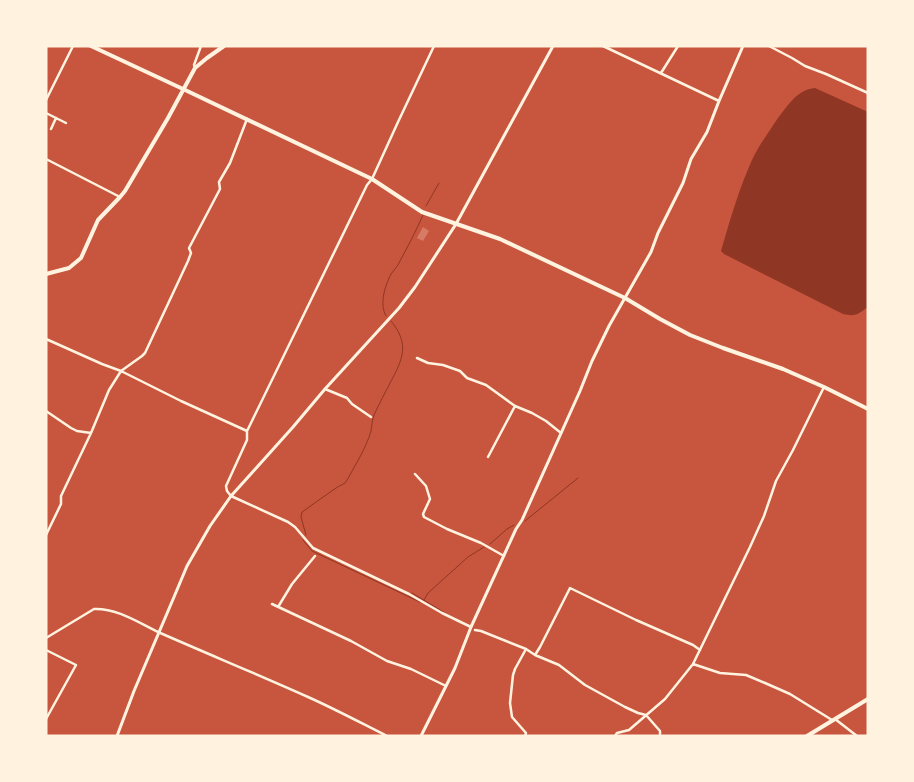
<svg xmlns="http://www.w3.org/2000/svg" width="914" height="782" font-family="'Fira Sans Condensed',sans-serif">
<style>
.water{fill:#8f3625}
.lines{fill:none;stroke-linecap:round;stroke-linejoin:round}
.stream{stroke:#8f3625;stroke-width:1}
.building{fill:#d67c66}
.minor{stroke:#fff3e0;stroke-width:2.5}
.tertiary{stroke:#fff3e0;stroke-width:2.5}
.secondary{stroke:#fff3e0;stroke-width:3}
.primary{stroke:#fff3e0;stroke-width:4}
</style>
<rect width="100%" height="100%" fill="#c8553d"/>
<path class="water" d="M815 88 868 112V307C858 314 856 317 843 314L724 254 721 251C730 220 739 189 752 160 759 145 769 132 778 118 789 104 797 90 815 88Z"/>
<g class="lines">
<path class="stream" d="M426 206 439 183
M386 316C379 304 385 286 391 274 394 270 398 266 400 261 408 246 416 231 423 215
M525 521 578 478
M306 535 301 517 302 512 336 488 345 483 347 480C356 464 366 448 371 431 372 425 372 420 374 415 379 404 385 393 390 383 403 359 410 344 391 321
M303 540 312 551 420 602
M490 544 507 529 514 525
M412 593 445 613
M424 600 428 593 468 557 484 547"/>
</g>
<path class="building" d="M423 227 429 231 423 241 417 238Z"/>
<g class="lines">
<path class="minor" d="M434 46 398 122 372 179 367 185 249 427 247 431V440L226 486 227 491 231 496 288 522 295 527 313 548 409 594 442 613 471 627
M603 46 719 101
M769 46 792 58 805 66 826 74 868 93
M195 68 194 65 201 46
M661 73 678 46
M46 113 66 123
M51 129 56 118
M46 159 120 197
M46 339 102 364 121 371 181 401 247 431
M417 358 428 363 443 365 460 371 467 378 486 385 515 406 532 413 546 421 561 433
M325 389 347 398 352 404 371 417
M46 411 71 428 77 431 91 433
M488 457 515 406
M415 474 426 486 430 499 423 514 424 517 447 529 481 543 504 556
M46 535 61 504V496L91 433 109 390 121 371 142 356 145 353 188 261 191 253 189 248 220 189 219 182 230 163 247 119
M272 604 351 641 387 661 411 669 446 686
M278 607 292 584 315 556
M475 630 481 631 526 649 535 655 559 665 585 685 625 707 638 713 646 715 660 731V736
M46 638 94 609C117 608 139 623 158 632 208 654 259 675 308 697 335 709 361 723 387 736
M46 650 76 665 46 719
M535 655 540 647 570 588 636 620 693 645 700 650
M693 664 720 673 746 675 765 683 790 694 832 720
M835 719 857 736
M525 736 526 733 512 717 510 703 513 675 515 669 526 649
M615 736 617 733 629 730 665 699 693 664 750 547 764 516 776 481 793 450 824 387"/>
<path class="tertiary" d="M46 100 73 46"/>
<path class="secondary" d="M117 736 134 691 174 597 187 566 210 526 231 496 293 427 325 389 399 308 415 287 456 224 553 46
M421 736 455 668 471 627 516 529 522 520 580 391 592 361 609 326 651 252 658 233 683 183 691 159 707 132 719 101 743 46"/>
<path class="primary" d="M91 46 183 89 372 179 422 212 500 239 625 298 660 319 690 335 723 348 783 369 824 387 868 409
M46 274 69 268 81 258 98 220 120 197 125 191 168 118 195 68 207 58 224 46
M807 736 868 699"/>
</g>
<rect width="914" height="782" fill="none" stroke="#fff3e0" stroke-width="95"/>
</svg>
